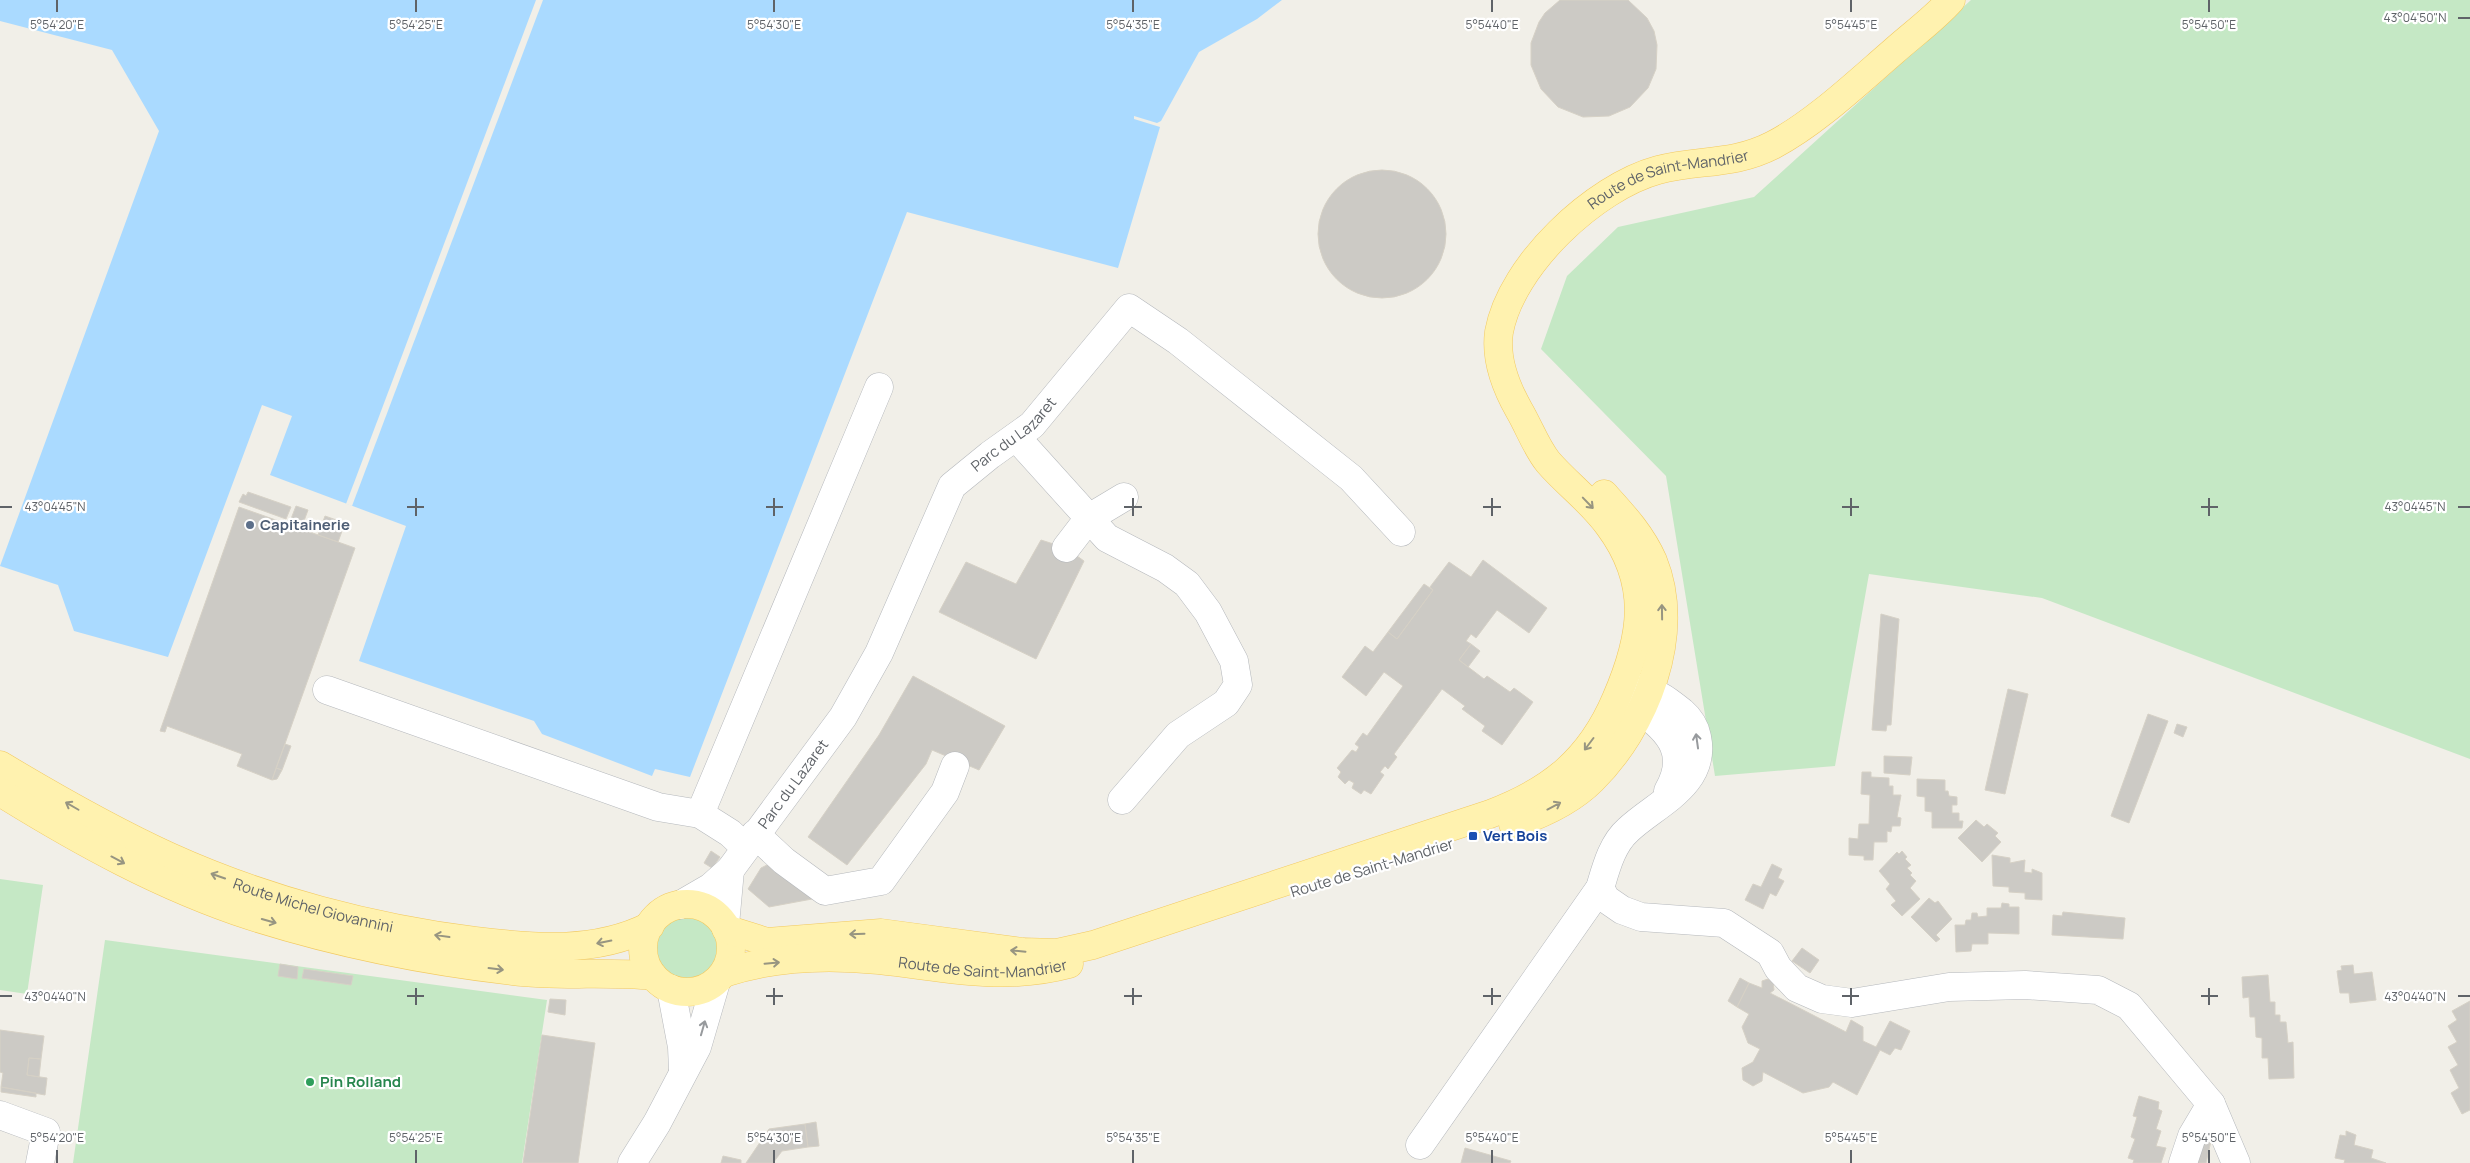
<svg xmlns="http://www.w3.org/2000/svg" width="2470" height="1163" font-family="Manrope,sans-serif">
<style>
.green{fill:#c5e8c5}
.water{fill:#aadaff}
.pier{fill:#f1efe8}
.building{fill:#cccac5;stroke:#d6d1c6}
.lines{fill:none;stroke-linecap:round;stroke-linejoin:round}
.minor-casing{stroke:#b5b8bc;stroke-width:29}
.major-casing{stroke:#f2c960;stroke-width:29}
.minor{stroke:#fff;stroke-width:28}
.major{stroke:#fff2af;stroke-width:28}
.oneway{stroke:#979581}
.oneway2{stroke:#979a9d}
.ticks{fill:none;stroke:#5f6368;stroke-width:2}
.service-dot{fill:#5c6f8a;stroke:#fff;stroke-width:2}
.transit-dot{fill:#1a4fb4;stroke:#fff;stroke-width:2}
.leisure-dot{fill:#2e9e5b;stroke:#fff;stroke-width:2}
.labels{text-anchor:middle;stroke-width:4.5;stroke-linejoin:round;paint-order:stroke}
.street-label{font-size:15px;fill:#5f6368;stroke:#fff}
.service-label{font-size:15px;font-weight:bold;fill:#4e5e75;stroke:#fff;text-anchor:start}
.transit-label{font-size:15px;font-weight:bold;fill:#164399;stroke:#fff;text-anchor:start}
.leisure-label{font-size:15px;font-weight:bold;fill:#27864d;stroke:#fff;text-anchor:start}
.ticks-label{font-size:12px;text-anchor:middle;fill:#5f6368;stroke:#fff;stroke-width:4.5;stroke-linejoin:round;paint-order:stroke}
</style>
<rect width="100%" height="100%" fill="#f1efe8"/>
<path class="green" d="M1971 0H2470V759L2042 598 1869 574 1835 766 1715 776 1666 476 1541 349 1567 276 1618 227 1754 197Z
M0 879 43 885 27 994 0 990Z
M693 905 716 915 730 936 732 949 729 961 706 988 682 992 646 963C643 944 648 916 669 909 677 907 685 906 693 905Z
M105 940 547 1000 522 1163H73Z"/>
<path class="water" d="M0 0H1282L1257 19 1199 52 1161 121 1157 123 1134 116V119L1160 127 1118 268 907 212 690 777 655 769 652 776 542 734 534 721 359 661 406 526 270 475 292 416 262 405 168 657 74 631 58 585 0 566 159 131 112 50 0 21Z"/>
<path class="pier" d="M536 0H543L352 506 346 504Z"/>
<path class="building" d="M1560 0H1628L1647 18 1654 31 1657 45 1656 69 1648 88 1630 107 1609 116 1583 117 1558 107 1541 89 1531 65V43L1539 22 1545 13Z
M1318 234a64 64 0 1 1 128 0a64 64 0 1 1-128 0Z
M248 492 291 507 286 519 239 502 243 494 246 496Z
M296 506 308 510 301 529 289 524Z
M239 507 355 548 272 780 237 766 242 754 167 726 165 732 160 731Z
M325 516 345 523 338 542 318 535Z
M1041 540 1066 548 1084 561 1036 659 939 612 966 562 1016 584Z
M1483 560 1547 608 1529 633 1497 610 1476 638 1471 634 1466 641 1471 644 1459 660 1484 679 1487 676 1510 692 1514 688 1533 702 1502 745 1482 731 1485 726 1462 709 1465 706 1442 689 1394 754 1397 757 1388 769 1385 766 1380 772 1384 775 1371 794 1364 790 1361 794 1352 788 1354 783 1349 780 1345 784 1338 777 1341 772 1337 768 1352 750 1356 752 1359 747 1355 744 1363 733 1367 736 1403 686 1384 672 1366 696 1342 677 1365 646 1373 652 1388 632 1397 639 1433 590 1430 587 1449 562 1471 577Z
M1424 584 1433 590 1397 639 1388 632Z
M1881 614 1899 619 1891 725H1887L1886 731 1872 730Z
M1471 644 1480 651 1468 667 1459 660Z
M913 676 1005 726 979 770 932 750 926 764 847 865 808 837 879 735Z
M2008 689 2028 694 2005 794 1985 790Z
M2148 714 2168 721 2129 823 2111 816Z
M2177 724 2187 727 2183 737 2174 733Z
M285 744 291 746 282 770 276 768Z
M1884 756 1912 757 1910 775 1884 773Z
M276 768 282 770 277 779 272 780Z
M1862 772H1871V777L1889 778V786H1893V795H1901L1897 817 1901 818 1900 826H1892L1891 832 1887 831V842H1874L1873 860H1864V856L1849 855V838L1858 839 1859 824H1869L1870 795 1861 794Z
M1917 779 1945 780V791H1948L1949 796 1957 797V805H1952V813H1959V821H1963L1962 828H1932V812L1925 811V797L1917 796Z
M1976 820 1984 827 1987 824 1998 833 1995 836 2001 842 1982 862 1958 838Z
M711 851 720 857 712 868 704 863Z
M1902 851 1907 857 1905 859 1911 865 1907 868 1912 873 1910 875 1916 881 1910 888 1920 899 1902 916 1891 905 1896 901 1886 889 1890 884 1879 871 1897 852 1899 854Z
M1992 855 2010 858V863L2025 860 2024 872 2032 873V869L2042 873V900L2025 899V893L2009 892V887L1993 886Z
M769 864 812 895V899L769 907 748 889 761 868Z
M1772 864 1782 869 1778 878 1784 881 1776 896 1770 893 1763 909 1745 900 1753 884 1761 887Z
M1929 898 1935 903 1938 901 1952 919 1936 935 1940 939 1936 942 1911 917Z
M2002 903 2009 904V907H2019V934L1988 933V944H1972L1971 951 1956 952 1955 925H1965L1966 920H1971L1972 913H1977L1978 917 1987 916V908H2001Z
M2063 912 2125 918 2123 939 2052 935 2053 915 2062 916Z
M1802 948 1819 960 1810 973 1792 961Z
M280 964 298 967 297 979 278 976Z
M2353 965 2354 974 2372 972 2376 1000 2350 1003 2349 993H2340L2337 971 2342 970 2341 966Z
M304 969 353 976 351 985 302 978Z
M2268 975 2270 1002H2275V1015H2280V1022H2286L2288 1043 2293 1042 2294 1078 2269 1079 2268 1058H2262V1038L2256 1037 2255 1017H2250L2249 997 2243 998 2242 977Z
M1740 978 1749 983 1737 1007 1728 1001Z
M1768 979 1773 982 1774 990 1770 993 1846 1032 1851 1020 1863 1027V1041L1876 1047 1890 1021 1910 1031 1901 1050 1895 1048 1890 1055 1880 1050 1857 1095 1833 1082 1829 1087 1803 1093 1763 1072 1762 1081 1753 1086 1743 1080 1742 1068 1753 1062 1760 1049 1748 1043 1742 1027 1749 1014 1737 1007 1749 983 1762 988V981Z
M550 999 566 1000 565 1015 548 1012Z
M2470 1001V1110L2462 1114 2451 1093 2459 1088 2450 1070 2458 1065 2448 1047 2457 1042 2448 1026 2457 1020 2452 1011Z
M0 1030 44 1036 41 1059 29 1058 27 1075 47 1078 45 1095 1 1087 3 1073 0 1072Z
M542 1035 595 1043 578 1163H523Z
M29 1058 41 1059 39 1077 27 1075Z
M1 1087 36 1093V1097L1 1092Z
M2139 1096 2159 1102 2158 1109 2162 1111 2156 1129 2161 1131 2156 1146 2166 1148 2161 1163H2133L2134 1160 2128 1158 2135 1139 2131 1137 2137 1117 2133 1116Z
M816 1122 819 1146 808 1147 805 1124Z
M805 1124 808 1147 782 1151 773 1163H746L769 1129Z
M2346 1131 2356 1135 2354 1145 2373 1150 2371 1158 2386 1163H2344L2345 1160 2335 1158 2340 1135 2346 1136Z
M2200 1139 2211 1141 2206 1163H2197Z
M1465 1148 1511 1161 1510 1163H1461Z
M723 1156 741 1160V1163H721Z"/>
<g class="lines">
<defs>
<g id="minor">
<path d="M1016 437 1107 538 1165 568 1187 584 1208 612 1234 661 1238 685 1226 703 1178 735 1122 800"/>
<path d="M1066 548 1089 518 1124 497"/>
<path d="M1635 687 1641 711C1671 732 1689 755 1668 791"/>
<path d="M327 690 658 807 700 814 730 833 745 847"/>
<path d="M700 814 879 387"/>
<path d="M755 834 784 861 825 891 881 881 945 792 955 766"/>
<path d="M1600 888 1606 899 1622 910 1641 917 1724 923 1770 953 1778 968 1797 988 1822 999 1852 1003 1949 987 2025 985 2098 990 2129 1006 2211 1104 2192 1136 2183 1163"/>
<path id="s1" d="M680 905 711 887 730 870 843 717 879 653 952 486 990 455 1032 425 1129 308 1178 341 1351 478 1401 532"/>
<path d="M725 925 730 870"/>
<path d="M671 989 682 1047 683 1070"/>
<path d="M2211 1104 2236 1163"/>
<path d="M0 1115 46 1132 40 1163"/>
<path d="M1420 1145 1600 888C1606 868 1612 844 1628 830 1655 804 1707 785 1697 737 1695 727 1689 718 1682 712 1666 699 1655 690 1634 690L1627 696"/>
<path d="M632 1163 657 1123 697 1047 716 982"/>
</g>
<g id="major">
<path id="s2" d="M0 765C55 798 111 830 170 857 265 900 372 928 475 941 534 948 595 954 650 926"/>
<path d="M0 792C79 841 162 887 251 916 336 943 425 961 513 971 560 977 607 971 653 976"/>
<path d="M1513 824C1540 815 1571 801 1592 780 1645 728 1683 634 1653 561 1641 534 1623 515 1604 494"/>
<circle cx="687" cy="948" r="44"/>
<path id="s3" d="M726 929 767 942 881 933 1023 952 1057 953 1093 945 1490 814C1551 791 1590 760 1616 699 1643 637 1652 584 1609 526 1592 502 1567 484 1548 462 1536 447 1529 427 1519 410 1506 387 1495 359 1499 332 1511 265 1595 187 1658 170 1699 159 1732 166 1773 145 1815 123 1858 82 1894 51 1913 34 1934 19 1951 0"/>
<path id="s4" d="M724 973C772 957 829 955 879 960 946 967 1001 982 1069 964"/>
</g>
</defs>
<use href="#minor" class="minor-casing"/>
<use href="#major" class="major-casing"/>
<use href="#minor" class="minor"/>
<use href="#major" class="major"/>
</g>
<defs><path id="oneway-shaft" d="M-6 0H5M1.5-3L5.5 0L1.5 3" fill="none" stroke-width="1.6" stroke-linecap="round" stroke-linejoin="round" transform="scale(1.25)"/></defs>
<g class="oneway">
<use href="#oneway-shaft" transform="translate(1588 503) rotate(46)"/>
<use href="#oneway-shaft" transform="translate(1662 612) rotate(-91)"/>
<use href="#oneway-shaft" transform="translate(1589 744) rotate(127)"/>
<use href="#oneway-shaft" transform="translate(72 806) rotate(-150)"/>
<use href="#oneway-shaft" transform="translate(1554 806) rotate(-28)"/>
<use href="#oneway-shaft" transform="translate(118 860) rotate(28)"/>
<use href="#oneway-shaft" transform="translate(218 876) rotate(-161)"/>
<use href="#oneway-shaft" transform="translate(269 921) rotate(16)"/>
<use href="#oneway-shaft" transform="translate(857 934) rotate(178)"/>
<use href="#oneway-shaft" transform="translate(442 936) rotate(-172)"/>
<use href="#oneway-shaft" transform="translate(604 942) rotate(169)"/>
<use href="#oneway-shaft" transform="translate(1018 951) rotate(-175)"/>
<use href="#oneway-shaft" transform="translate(772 963) rotate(-5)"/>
<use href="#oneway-shaft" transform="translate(496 969) rotate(7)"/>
</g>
<g class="oneway2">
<use href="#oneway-shaft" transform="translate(1697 741) rotate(-98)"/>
<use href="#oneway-shaft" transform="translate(703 1028) rotate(-74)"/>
</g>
<path class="ticks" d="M57 0V12M416 0V12M774 0V12M1133 0V12M1492 0V12M1851 0V12M2209 0V12M2458 18H2470M416 498V516M774 498V516M1133 498V516M1492 498V516M1851 498V516M2209 498V516M0 507H12M407 507H424M766 507H783M1124 507H1142M1483 507H1501M1842 507H1859M2201 507H2218M2458 507H2470M416 988V1005M774 988V1005M1133 988V1005M1492 988V1005M1851 988V1005M2209 988V1005M0 996H12M407 996H424M766 996H783M1124 996H1142M1483 996H1501M1842 996H1859M2201 996H2218M2458 996H2470M57 1150V1163M416 1150V1163M774 1150V1163M1133 1150V1163M1492 1150V1163M1851 1150V1163M2209 1150V1163"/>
<circle class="service-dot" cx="250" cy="525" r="5"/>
<rect class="transit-dot" x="1468" y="831" width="10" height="10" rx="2.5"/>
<circle class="leisure-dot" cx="310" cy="1082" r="5"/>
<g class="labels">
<g class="street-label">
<text dy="5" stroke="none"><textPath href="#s3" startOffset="1622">Route de Saint-Mandrier</textPath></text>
<text dy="5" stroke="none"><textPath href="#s1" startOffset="588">Parc du Lazaret</textPath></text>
<text dy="5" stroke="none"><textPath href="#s1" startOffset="168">Parc du Lazaret</textPath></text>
<text transform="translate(1372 868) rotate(-17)" y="5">Route de Saint-Mandrier</text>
<text dy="5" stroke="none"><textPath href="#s2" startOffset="345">Route Michel Giovannini</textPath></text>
<text dy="5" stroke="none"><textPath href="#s4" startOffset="261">Route de Saint-Mandrier</textPath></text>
</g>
<g class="service-label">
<text x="260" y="530">Capitainerie</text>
</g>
<g class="transit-label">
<text x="1483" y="841">Vert Bois</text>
</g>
<g class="leisure-label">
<text x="320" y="1087">Pin Rolland</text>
</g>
</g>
<g class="ticks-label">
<text x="2415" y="22">43°04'50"N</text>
<text x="57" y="29">5°54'20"E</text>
<text x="416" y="29">5°54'25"E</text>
<text x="774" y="29">5°54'30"E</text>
<text x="1133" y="29">5°54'35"E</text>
<text x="1492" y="29">5°54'40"E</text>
<text x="1851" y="29">5°54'45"E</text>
<text x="2209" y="29">5°54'50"E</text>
<text x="55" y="511">43°04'45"N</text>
<text x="2415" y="511">43°04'45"N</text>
<text x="55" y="1001">43°04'40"N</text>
<text x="2415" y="1001">43°04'40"N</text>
<text x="57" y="1142">5°54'20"E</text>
<text x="416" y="1142">5°54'25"E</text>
<text x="774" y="1142">5°54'30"E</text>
<text x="1133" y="1142">5°54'35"E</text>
<text x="1492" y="1142">5°54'40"E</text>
<text x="1851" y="1142">5°54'45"E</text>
<text x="2209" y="1142">5°54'50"E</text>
</g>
</svg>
